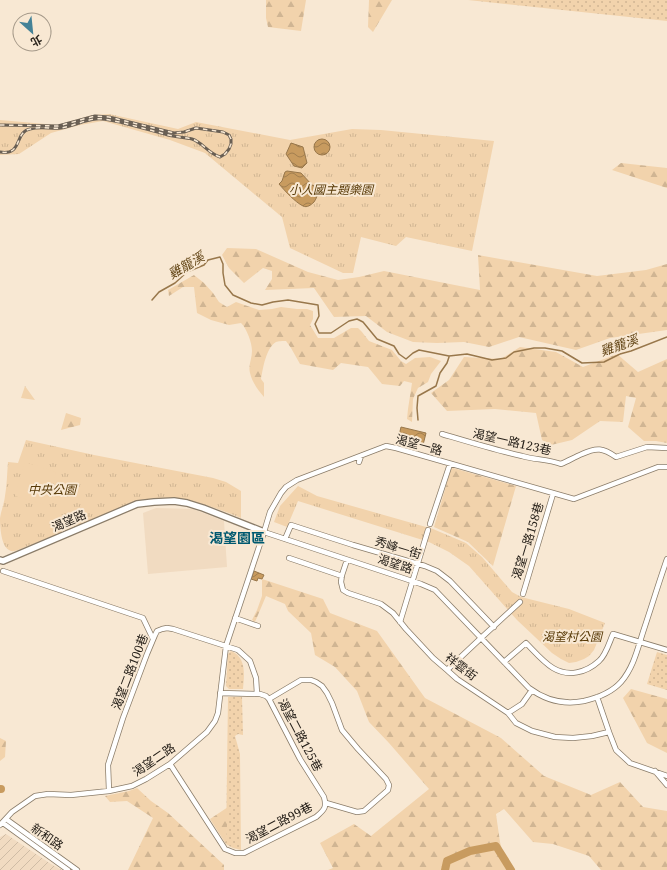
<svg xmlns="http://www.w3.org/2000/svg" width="667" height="870" font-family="'Noto Serif','Noto Sans TC',serif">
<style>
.built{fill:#f1dbc1}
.industrial{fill:url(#industrial-furrows)}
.grass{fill:url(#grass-dots)}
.forest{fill:url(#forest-firs)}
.park{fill:url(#park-tufts)}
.pitch{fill:#f2d3ac}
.water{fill:url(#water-waves);stroke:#98774b}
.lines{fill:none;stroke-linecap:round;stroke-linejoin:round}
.stream{stroke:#98774b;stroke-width:1.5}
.river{stroke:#c89b5f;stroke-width:8}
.minor-casing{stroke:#8a7c69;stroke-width:6}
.tertiary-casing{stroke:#8a7c69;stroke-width:8}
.minor{stroke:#fff;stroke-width:4.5}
.tertiary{stroke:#fff;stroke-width:5.5}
.rail-casing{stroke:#695f54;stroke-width:3}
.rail{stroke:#f8e8d3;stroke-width:1.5;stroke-dasharray:4.5;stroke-linecap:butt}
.labels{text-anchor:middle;stroke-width:4;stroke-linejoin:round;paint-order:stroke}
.park-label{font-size:12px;font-style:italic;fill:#573906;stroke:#f8e8d3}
.street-label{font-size:12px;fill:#28221b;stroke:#f8e8d3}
.water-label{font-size:13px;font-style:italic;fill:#604212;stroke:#f8e8d3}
.quarter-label{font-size:14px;font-weight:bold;fill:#005970;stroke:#f8e8d3}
</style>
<defs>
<pattern id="industrial-furrows" width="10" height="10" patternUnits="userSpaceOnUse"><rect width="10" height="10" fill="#f1dbc1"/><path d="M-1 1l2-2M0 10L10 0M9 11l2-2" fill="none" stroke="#cfbca5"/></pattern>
<pattern id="grass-dots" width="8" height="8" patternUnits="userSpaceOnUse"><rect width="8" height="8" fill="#f2d3ac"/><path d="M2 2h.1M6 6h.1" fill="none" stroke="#d0b593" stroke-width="1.8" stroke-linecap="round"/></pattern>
<pattern id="forest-firs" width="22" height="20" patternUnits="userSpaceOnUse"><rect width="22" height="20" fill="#f2d3ac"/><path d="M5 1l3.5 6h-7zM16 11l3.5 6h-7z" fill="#d0b593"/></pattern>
<pattern id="park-tufts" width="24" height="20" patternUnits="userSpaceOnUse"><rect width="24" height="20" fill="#f2d3ac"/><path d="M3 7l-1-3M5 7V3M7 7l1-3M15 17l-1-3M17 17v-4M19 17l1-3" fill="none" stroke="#d0b593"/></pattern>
<pattern id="water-waves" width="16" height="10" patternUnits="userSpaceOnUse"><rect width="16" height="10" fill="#c89b5f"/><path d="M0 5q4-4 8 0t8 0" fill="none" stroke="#a27e4e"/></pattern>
</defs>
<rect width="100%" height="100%" fill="#f8e8d3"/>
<path class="built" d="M156 508 193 509 224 521 227 567 148 574 143 513Z"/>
<path class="industrial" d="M6 834 51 864 62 870H0V837Z"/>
<path class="grass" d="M468 0H667V21Z
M231 651C247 657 244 676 243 689H229L226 686 228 654Z
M657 652 667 655V690L647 684Z
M228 697H242L243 735 238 734 235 736 240 754 241 850 233 848 226 844Z"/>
<path class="forest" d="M266 0H306L301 31 268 27 266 18Z
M369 0H392L373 32 368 27Z
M621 163 667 168V188L612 170Z
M227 248 256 249 308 272 338 280 359 277 384 271 480 290 478 255 597 276 646 270 667 264V330L610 338 576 350 519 337 489 347 464 342 437 343 413 342 387 332 366 316 334 317 314 288 265 290 272 279V271L263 268 244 283 229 268 222 255Z
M194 275 204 283 213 293 219 302 227 307 236 302 259 310 272 309 281 307 297 309H307L313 311V319L310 325 318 338H334L351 328H358L362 332 369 341 392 350 401 361 406 364 415 358 430 357 441 361 431 374 428 382 418 388 413 399 412 422 407 419 408 409 412 383 404 381 400 386 382 384 368 367 341 363 333 370 300 364 291 348 286 341C283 341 278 341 276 342 266 348 263 368 261 379L264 383V397C258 390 252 382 250 373 248 365 252 359 252 351 252 343 247 329 241 323L229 325 211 320 197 313 194 287H183L169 296 168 290Z
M520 347 556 352 583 367 617 354 638 372 667 359V443L656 441H644L628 427 636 398 626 396 623 422 600 421 572 440 551 445 542 440 536 413 495 409 447 411 431 393 449 380 464 357 501 359Z
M25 386 35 400 21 398Z
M66 413 81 418 80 425 61 430Z
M453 468 516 486 493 566 468 542 434 527 451 469Z
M262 579 323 599 330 613 377 631 425 698 501 738 544 776 591 795 620 782 643 807 667 811V870H601L589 856 553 844 533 842 504 809 496 814 500 842 507 870H328L333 868 320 843 354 824 371 836 429 789 389 743 369 722 357 691 335 667 315 655 311 633 288 611 285 604 266 596 255 622 252 620 257 610 262 596Z
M631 689 667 699V753L647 743 623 698Z
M0 738 6 741 5 757 0 761Z
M137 788 151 801 168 813 224 865V870H128L153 818 127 801 110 802 105 796 129 791Z
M228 807 226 844 210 819Z"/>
<path class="park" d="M109 114 178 129 196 122 290 140 352 129 381 130 494 141 472 251 406 237 396 246 361 237 353 273H343L290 248 282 217 205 153 170 140 103 121 80 125 51 133 19 154 0 155V120L57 125 92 115Z
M26 440 94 455 213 478 226 482 241 491V518C210 505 176 494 142 500L18 550C15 551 12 552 9 550 1 546 0 526 0 518 1 511 4 504 5 496 7 485 7 473 8 462L18 463Z
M298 486 317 496 433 529 466 543 482 557 512 592 521 597 569 609 605 623 594 650 589 656 584 659 576 662 569 663 561 659 552 653 517 620 469 566 449 552 429 542 298 501 287 527 274 522 280 506Z"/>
<path class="pitch" d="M25 462 56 472 46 505 15 496Z"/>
<path class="water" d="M314 147a8 8 0 1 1 16 0a8 8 0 1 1-16 0Z
M291 143 303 147 307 163 302 168 294 166 286 154Z
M287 171 301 173 312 185 317 187C318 193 318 196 314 202 311 205 307 208 303 206 295 202 285 191 279 184L282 181 285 172Z
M401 427 426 433 423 445 398 440Z
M254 571 264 575 262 579 258 578 257 581 251 579Z"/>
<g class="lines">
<path class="stream" d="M152 300 159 292 175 283 187 272 204 265 208 260 220 257 223 264V273L225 285 233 295 251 303 262 305 273 302 288 300 318 305 319 316 315 324 319 333H331L349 321 357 319 363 322 377 339 394 346 399 354 406 359 413 353 419 350 449 356 467 354 492 360 506 358 514 352 534 348H545L562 351 582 363 604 362 620 354 631 351 667 337
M418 420 417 408 418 396 436 386 440 373 447 363 449 357"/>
<path class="river" d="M0 789H1
M445 870 447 861 470 851 496 846 511 870"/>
<defs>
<path id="minor" d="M442 434C469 442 495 450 522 456 535 460 548 459 561 464 568 461 575 457 582 454 597 447 603 448 616 457L647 447 667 448
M359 462 361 456
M430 524 450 464
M264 532 421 584 435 590 529 688C545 700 564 705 584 701 597 698 612 692 621 682 634 667 638 647 644 629 652 605 659 582 667 559
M285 539 291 525 353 545 425 566 437 571 450 581 494 627
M289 558 342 576
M347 560 342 575 341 582 343 590 348 593 381 604 393 613 406 629 433 658 447 670 457 679 508 713 516 723 532 731 555 737 573 738 592 736 609 732
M3 571 143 618 153 639
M523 594 553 494
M235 618 258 626
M400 622 428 530
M481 638 520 602
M504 662 526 643C534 651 543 662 553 668 568 677 586 673 599 661 606 655 609 643 613 634L667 650
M447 670 481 638
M597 697 609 732 616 750 630 763 667 776
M269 699 301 680H311L316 682 322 686 327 693 332 703 342 730 358 749 386 779 389 785 388 790 364 811 357 812 326 803
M508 713 522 704 532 690
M170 764 225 849 235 853H244L316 817C324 810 327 808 324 797L300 759 269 699 266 696 260 694 220 693
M655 771 667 785
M109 791 108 765 123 718 147 654 155 635 157 631 162 629 167 628 173 629 238 650 250 661 256 678 257 694
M6 819 77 870
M3 823 68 870
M0 825 12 812 35 796 48 794 71 795 109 791 132 786 146 779 170 764 207 732 215 721 218 713 226 646 264 532 270 512 281 493 286 487 297 480 386 446 396 448 574 499 658 467H667"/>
<path id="tertiary" d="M0 560 3 561 137 504 154 502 174 501 187 503 203 508 264 532"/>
</defs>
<use href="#minor" class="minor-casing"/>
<use href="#tertiary" class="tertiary-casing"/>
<use href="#minor" class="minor"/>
<use href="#tertiary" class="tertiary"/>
<defs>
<path id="rail" d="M0 125 58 126 95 116 109 117 174 133 184 132 196 128 223 132 229 135 231 139V144L229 149 225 154 220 157C208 153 202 142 192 139 183 137 173 137 165 134 150 130 135 126 120 122 112 121 105 118 96 119 84 120 73 126 61 128 51 129 40 126 30 129 14 132 23 156 0 152"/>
</defs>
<use href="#rail" class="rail-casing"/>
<use href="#rail" class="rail"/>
</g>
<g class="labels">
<g class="park-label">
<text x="331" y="194">小人國主題樂園</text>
<text x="52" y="494">中央公園</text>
<text x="572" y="641">渴望村公園</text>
</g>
<g class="street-label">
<text transform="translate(512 442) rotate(13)" y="4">渴望一路123巷</text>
<text transform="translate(419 445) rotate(15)" y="4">渴望一路</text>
<text transform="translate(69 521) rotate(-23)" y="4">渴望路</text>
<text transform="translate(528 541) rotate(-73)" y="4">渴望一路158巷</text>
<text transform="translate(398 548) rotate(17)" y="4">秀峰一街</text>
<text transform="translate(395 564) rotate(18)" y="4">渴望路</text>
<text transform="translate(461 667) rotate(37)" y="4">祥雲街</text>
<text transform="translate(130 672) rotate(-69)" y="4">渴望二路100巷</text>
<text transform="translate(300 735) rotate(62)" y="4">渴望二路125巷</text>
<text transform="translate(154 760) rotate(-34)" y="4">渴望二路</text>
<text transform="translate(279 823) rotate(-28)" y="4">渴望二路99巷</text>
<text transform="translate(47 837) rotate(35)" y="4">新和路</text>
</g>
<g class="water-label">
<text transform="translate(186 265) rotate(-31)" y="5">雞籠溪</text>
<text transform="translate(619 345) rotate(-19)" y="5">雞籠溪</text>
</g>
<g class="quarter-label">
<text x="237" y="543">渴望園區</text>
</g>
</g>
<g transform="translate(32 32) rotate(153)"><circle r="19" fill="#f8e8d3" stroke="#a59989"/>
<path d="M0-3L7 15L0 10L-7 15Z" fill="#448297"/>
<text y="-6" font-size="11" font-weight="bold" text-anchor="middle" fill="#28221b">北</text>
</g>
</svg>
